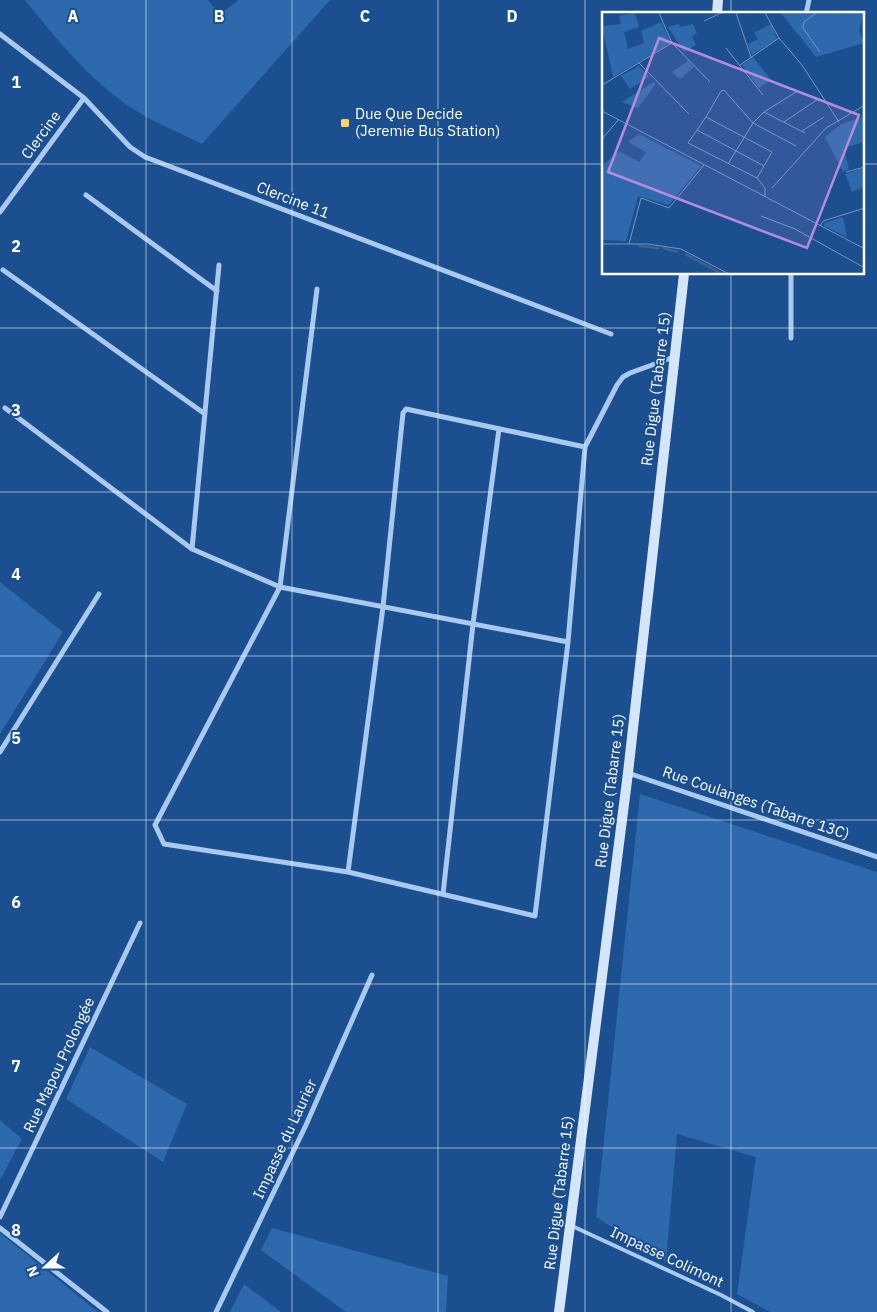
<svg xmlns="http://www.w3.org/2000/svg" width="877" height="1312" font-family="'IBM Plex Sans',sans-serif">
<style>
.green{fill:#2e69ad}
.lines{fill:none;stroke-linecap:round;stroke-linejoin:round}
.lane{stroke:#a9c9ee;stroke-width:4}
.street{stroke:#a9c9ee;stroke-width:5}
.secondary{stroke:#d6e6fa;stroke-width:10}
.grid{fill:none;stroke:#fff;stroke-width:1;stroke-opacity:0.55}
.poi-dot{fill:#ffd166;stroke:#1b4f8f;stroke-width:2}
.labels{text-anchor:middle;stroke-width:4;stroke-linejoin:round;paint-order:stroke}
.poi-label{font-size:15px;fill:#fff;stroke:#1b4f8f;text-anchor:start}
.street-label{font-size:15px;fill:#fff;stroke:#1b4f8f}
.inset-river{fill:none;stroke:#3c6290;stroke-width:2.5}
.inset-road{fill:none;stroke:#7695bc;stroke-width:1}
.view{fill:#b68bdc;fill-opacity:0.15;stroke:#b68bdc;stroke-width:2.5}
.inset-edge{fill:none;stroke:#fff;stroke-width:2.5}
.grid-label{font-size:16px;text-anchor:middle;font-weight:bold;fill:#fff;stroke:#1b4f8f;stroke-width:4;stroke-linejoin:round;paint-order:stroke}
</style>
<rect width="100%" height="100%" fill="#1b4f8f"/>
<path class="green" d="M25 0H208L220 14 239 0H330L202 144C179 132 150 121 130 107 88 78 56 39 25 0Z
M0 582 63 632 0 734Z
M640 794 877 872V1312H770L737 1294 756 1157 677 1134 666 1262 596 1217Z
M90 1047 187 1104 163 1162 66 1099Z
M0 1120 22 1139 0 1180Z
M272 1228 448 1276 446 1312H346L261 1250Z
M0 1233 98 1312H0Z
M244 1284 281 1312H230Z"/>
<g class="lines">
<path class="lane" d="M572 1226 721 1295 753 1312"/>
<path class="street" d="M806 14 809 0
M0 34 84 98 130 147 145 157 611 334
M86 195 217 291
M0 212 84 98
M3 270 205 414
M317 289 280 587 155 825 164 844 348 872
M791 338V274
M5 408 192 549 280 587 568 642
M585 447 406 409 403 413 383 607 348 872 535 916 568 642 585 447 617 385 623 377 630 373 674 357
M192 549 219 265
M0 752 99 594
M628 773 877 857
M443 894 473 624 499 429
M0 1217 140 923
M0 1228 107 1312
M216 1312 306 1125 372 975"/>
<path class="secondary" d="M717 14 718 0
M559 1312 628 773 684 274"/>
</g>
<path class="grid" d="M146 0V1312M292 0V1312M438 0V1312M585 0V1312M731 0V14M0 164H603M863 164H877M731 274V1312M0 328H877M0 492H877M0 656H877M0 820H877M0 984H877M0 1148H877"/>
<rect class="poi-dot" x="340" y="118" width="10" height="10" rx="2.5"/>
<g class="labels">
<g class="poi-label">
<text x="355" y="119">Due Que Decide<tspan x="355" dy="17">(Jeremie Bus Station)</tspan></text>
</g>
<g class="street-label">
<text transform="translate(41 135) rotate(-54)" y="5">Clercine</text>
<text transform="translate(293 200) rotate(21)" y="5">Clercine 11</text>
<text transform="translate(656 389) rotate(-83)" y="5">Rue Digue (Tabarre 15)</text>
<text transform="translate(610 791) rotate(-83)" y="5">Rue Digue (Tabarre 15)</text>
<text transform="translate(756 803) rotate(19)" y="5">Rue Coulanges (Tabarre 13C)</text>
<text transform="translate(59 1065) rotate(-65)" y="5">Rue Mapou Prolongée</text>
<text transform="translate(285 1139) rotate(-65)" y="5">Impasse du Laurier</text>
<text transform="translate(559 1193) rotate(-83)" y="5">Rue Digue (Tabarre 15)</text>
<text transform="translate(667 1257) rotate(25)" y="5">Impasse Colimont</text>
</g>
</g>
<g transform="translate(602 12)">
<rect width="262" height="262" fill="#1b4f8f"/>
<path d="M33 1 37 15 22 20 26 37 42 31 39 19 59 10 69 31 11 65 0 14 19 12 17 4ZM179 1H262L257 18 262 31 214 45ZM77 12 78 15 91 12 95 21 90 25 94 33 82 40 66 15ZM169 12 175 27 150 43 146 32 156 27 152 21ZM151 45 169 68 157 76 140 53ZM86 49 92 55 78 67 70 60ZM37 54 47 65 28 77 19 64ZM51 70 54 72 36 96 20 90ZM262 104V130L242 136 247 157 241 160 223 125 238 113ZM37 122 99 154 67 193 36 184 24 229 0 228V154L17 139 37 150 44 140 26 130ZM262 156V175L250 180 243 162ZM241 205 245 225 222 214V211Z" fill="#2e69ad"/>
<path class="inset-river" d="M36 234 57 236M61 236 76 240M83 242 120 262"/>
<path class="inset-road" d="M57 1 70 31 108 70M134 1 149 45M163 1 177 26 200 53 237 110M214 1 202 10 201 16 218 40M102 9 119 1M124 36 161 83M37 51 87 102M138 53 177 26M0 73 70 31M0 99 263 237M162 100 203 121M104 105 119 79 122 78 151 111 194 134M182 110 216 87M95 118 162 154M200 119 222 105M0 127 17 107M126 152 151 111 162 100 194 80M244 160 263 155M155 166 170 140 104 105 86 131 155 166 163 176V185M170 176 224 116 263 93M159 204 193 217 263 256M218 214 221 209 263 196M0 232H46L79 237 127 262M27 232 39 186 67 196 102 153"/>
<path class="view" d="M57 26 257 103 205 236 6 160Z"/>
<rect width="262" height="262" class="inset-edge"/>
</g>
<g class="grid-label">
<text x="73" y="22">A</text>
<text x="219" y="22">B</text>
<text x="365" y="22">C</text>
<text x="512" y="22">D</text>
<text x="16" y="88">1</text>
<text x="16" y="252">2</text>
<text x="16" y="416">3</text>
<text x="16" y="580">4</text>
<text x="16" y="744">5</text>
<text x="16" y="908">6</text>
<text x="16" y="1072">7</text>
<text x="16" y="1236">8</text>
</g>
<g transform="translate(45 1267) rotate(249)" stroke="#1b4f8f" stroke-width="4" paint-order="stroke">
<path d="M0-4L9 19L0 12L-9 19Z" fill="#ffffff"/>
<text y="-8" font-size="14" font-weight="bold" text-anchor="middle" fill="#ffffff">N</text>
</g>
</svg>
